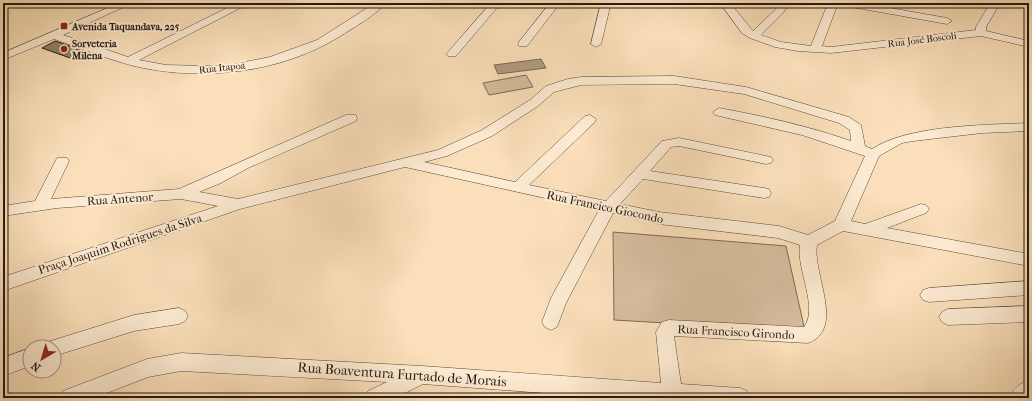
<svg xmlns="http://www.w3.org/2000/svg" width="1032" height="401" font-family="'IM FELL French Canon',serif">
<style>
.green{fill:#d6bd9d;stroke:#7d6b56}
.water{fill:#b19c80;stroke:#796853}
.building{fill:#938068;stroke:#24190f}
.lines{fill:none;stroke-linecap:round;stroke-linejoin:round}
.minor-casing{stroke:#5a4a3a;stroke-width:1}
.minor{fill:#fcead2;fill-rule:evenodd}
.poi-dot{fill:#8f2418;stroke:#fcead2;stroke-width:1.5}
.labels{text-anchor:middle;stroke-width:4;stroke-linejoin:round;paint-order:stroke}
.far-poi-label{font-size:10px;font-weight:bold;fill:#24190f;stroke:#fcead2;text-anchor:start}
.far-street-label{font-size:10px;fill:#24190f;stroke:#fcead2}
.street-label{font-size:12px;fill:#24190f;stroke:#fcead2}
.near-street-label{font-size:14px;fill:#24190f;stroke:#fcead2}
</style>
<rect width="100%" height="100%" fill="#fadfba"/>
<filter id="stains"><feTurbulence type="fractalNoise" baseFrequency=".005" numOctaves="4"/><feColorMatrix values="0 0 0 0 .2 0 0 0 0 .09 0 0 0 0 .02 0 0 0 .5 -.17"/></filter>
<radialGradient id="worn" r=".72"><stop offset=".6" stop-color="#630" stop-opacity="0"/><stop offset="1" stop-color="#630" stop-opacity=".3"/></radialGradient>
<path class="green" d="M526 75 533 87 489 95 483 83Z
M613 232 786 246 805 331 614 320Z"/>
<path class="water" d="M541 59 546 68 498 74 494 65Z"/>
<path class="building" d="M55 41 64 44 85 52 70 58 42 48Z"/>
<g class="lines">
<defs>
<path id="minor" d="M3 3H13L3 8Z
M119 3H132L63 35 128 57 237 3H250L139 60 166 65 208 66 230 65 270 57 317 40 375 3H386C376 15 353 28 339 37 280 73 202 82 134 66 107 59 81 48 54 39L3 60V53Z
M491 3H501L456 56H448L446 54 448 52Z
M550 3H560L527 46H519L518 44 519 42Z
M601 3H611L601 44 596 47 591 44Z
M720 3H730L753 31 775 10 780 3H790L782 14 761 35 781 42 811 46 828 3H838L822 46 831 47 976 30V27L990 3H1000L986 27V31L1029 41V47L981 36 831 53 798 51 775 47 750 38 742 33Z
M841 3H862L947 18 952 21 947 24 846 6Z
M674 76 746 87 849 117 861 125 865 146 872 149C908 125 985 125 1029 123V131L982 133 913 141 902 143 879 156 851 221 865 224 921 204 926 205 929 209 926 213 887 228 1029 254V266L843 231 817 245C812 273 846 329 808 343L674 336 681 384 740 388 747 391 750 398H610L423 384 395 398H365L368 391 387 382 181 371 148 377 94 398H60L63 391 147 359 181 353 422 366 661 383 656 332 662 322 669 320 804 327C819 308 796 269 800 245L778 238 659 224 613 213 566 303 557 327 551 330 545 327 542 322 551 298 599 210 405 167 240 209 3 291V277L218 206 181 199 57 208 3 216V206L35 201 57 158H67L69 161 51 199 179 189 346 115H356L357 118 356 121 248 168 221 183 199 192 238 199 438 150 482 130 530 100 546 86 568 79 581 77ZM674 84 744 94 839 123 850 130 851 141C808 126 763 116 719 108L713 112 715 115 802 135 865 156 835 221 808 235 779 226 659 212 620 204 643 179 764 198 769 197 771 193 769 189 764 188 650 171 671 147 679 146 766 164 771 163 773 160 771 157 766 156 679 138 662 141 606 201 529 185 595 122 596 119 590 115 585 116 515 182 424 162 447 156 492 136 538 106 554 92 581 85Z
M1029 281V295L929 302 923 300 920 295 923 290 929 288Z
M1029 306V322L948 325 942 322 939 317 942 312 948 309Z
M179 308 185 311 188 316 185 321 179 324 134 331 54 356V347H45L47 342 54 340 134 315Z
M30 348V366L3 376V358Z
M1029 380V398H1009C1013 389 1020 383 1029 380Z"/>
</defs>
<use href="#minor" class="minor-casing"/>
<use href="#minor" class="minor"/>
</g>
<g class="poi-dot">
<rect x="60" y="22" width="8" height="8" rx="2"/>
<circle cx="64" cy="49" r="4"/>
</g>
<g class="labels">
<g class="far-poi-label">
<text x="72" y="30">Avenida Taquandava, 225</text>
<text x="72" y="47">Sorveteria<tspan x="72" dy="12">Milena</tspan></text>
</g>
<g class="far-street-label">
<text transform="translate(922 39) rotate(-7)" y="4">Rua José Boscoli</text>
<text transform="translate(222 67) rotate(-6)" y="4">Rua Itapoã</text>
</g>
<g class="street-label">
<text transform="translate(120 199) rotate(-4)" y="4">Rua Antenor</text>
<text transform="translate(605 207) rotate(12)" y="4">Rua Francico Giocondo</text>
<text transform="translate(120 244) rotate(-18)" y="4">Praça Joaquim Rodrigues da Silva</text>
<text transform="translate(736 332) rotate(3)" y="4">Rua Francisco Girondo</text>
</g>
<g class="near-street-label">
<text transform="translate(402 374) rotate(4)" y="5">Rua Boaventura Furtado de Morais</text>
</g>
</g>
<rect width="1032" height="401" fill="none" stroke="#fadfba" stroke-width="16"/>
<rect x="4" y="4" width="1024" height="393" fill="none" stroke="#24190f" stroke-width="2"/>
<rect x="8" y="8" width="1016" height="385" fill="none" stroke="#24190f"/>
<g transform="translate(42 359) rotate(218)"><circle r="19" fill="#fcead2" stroke="#a69684"/>
<path d="M0-3L7 15L0 10L-7 15Z" fill="#8f2418"/>
<text y="-6" font-size="11" font-weight="bold" text-anchor="middle" fill="#24190f">N</text>
</g>
<rect width="100%" height="100%" filter="url(#stains)"/>
<rect width="100%" height="100%" fill="url(#worn)"/>
</svg>
